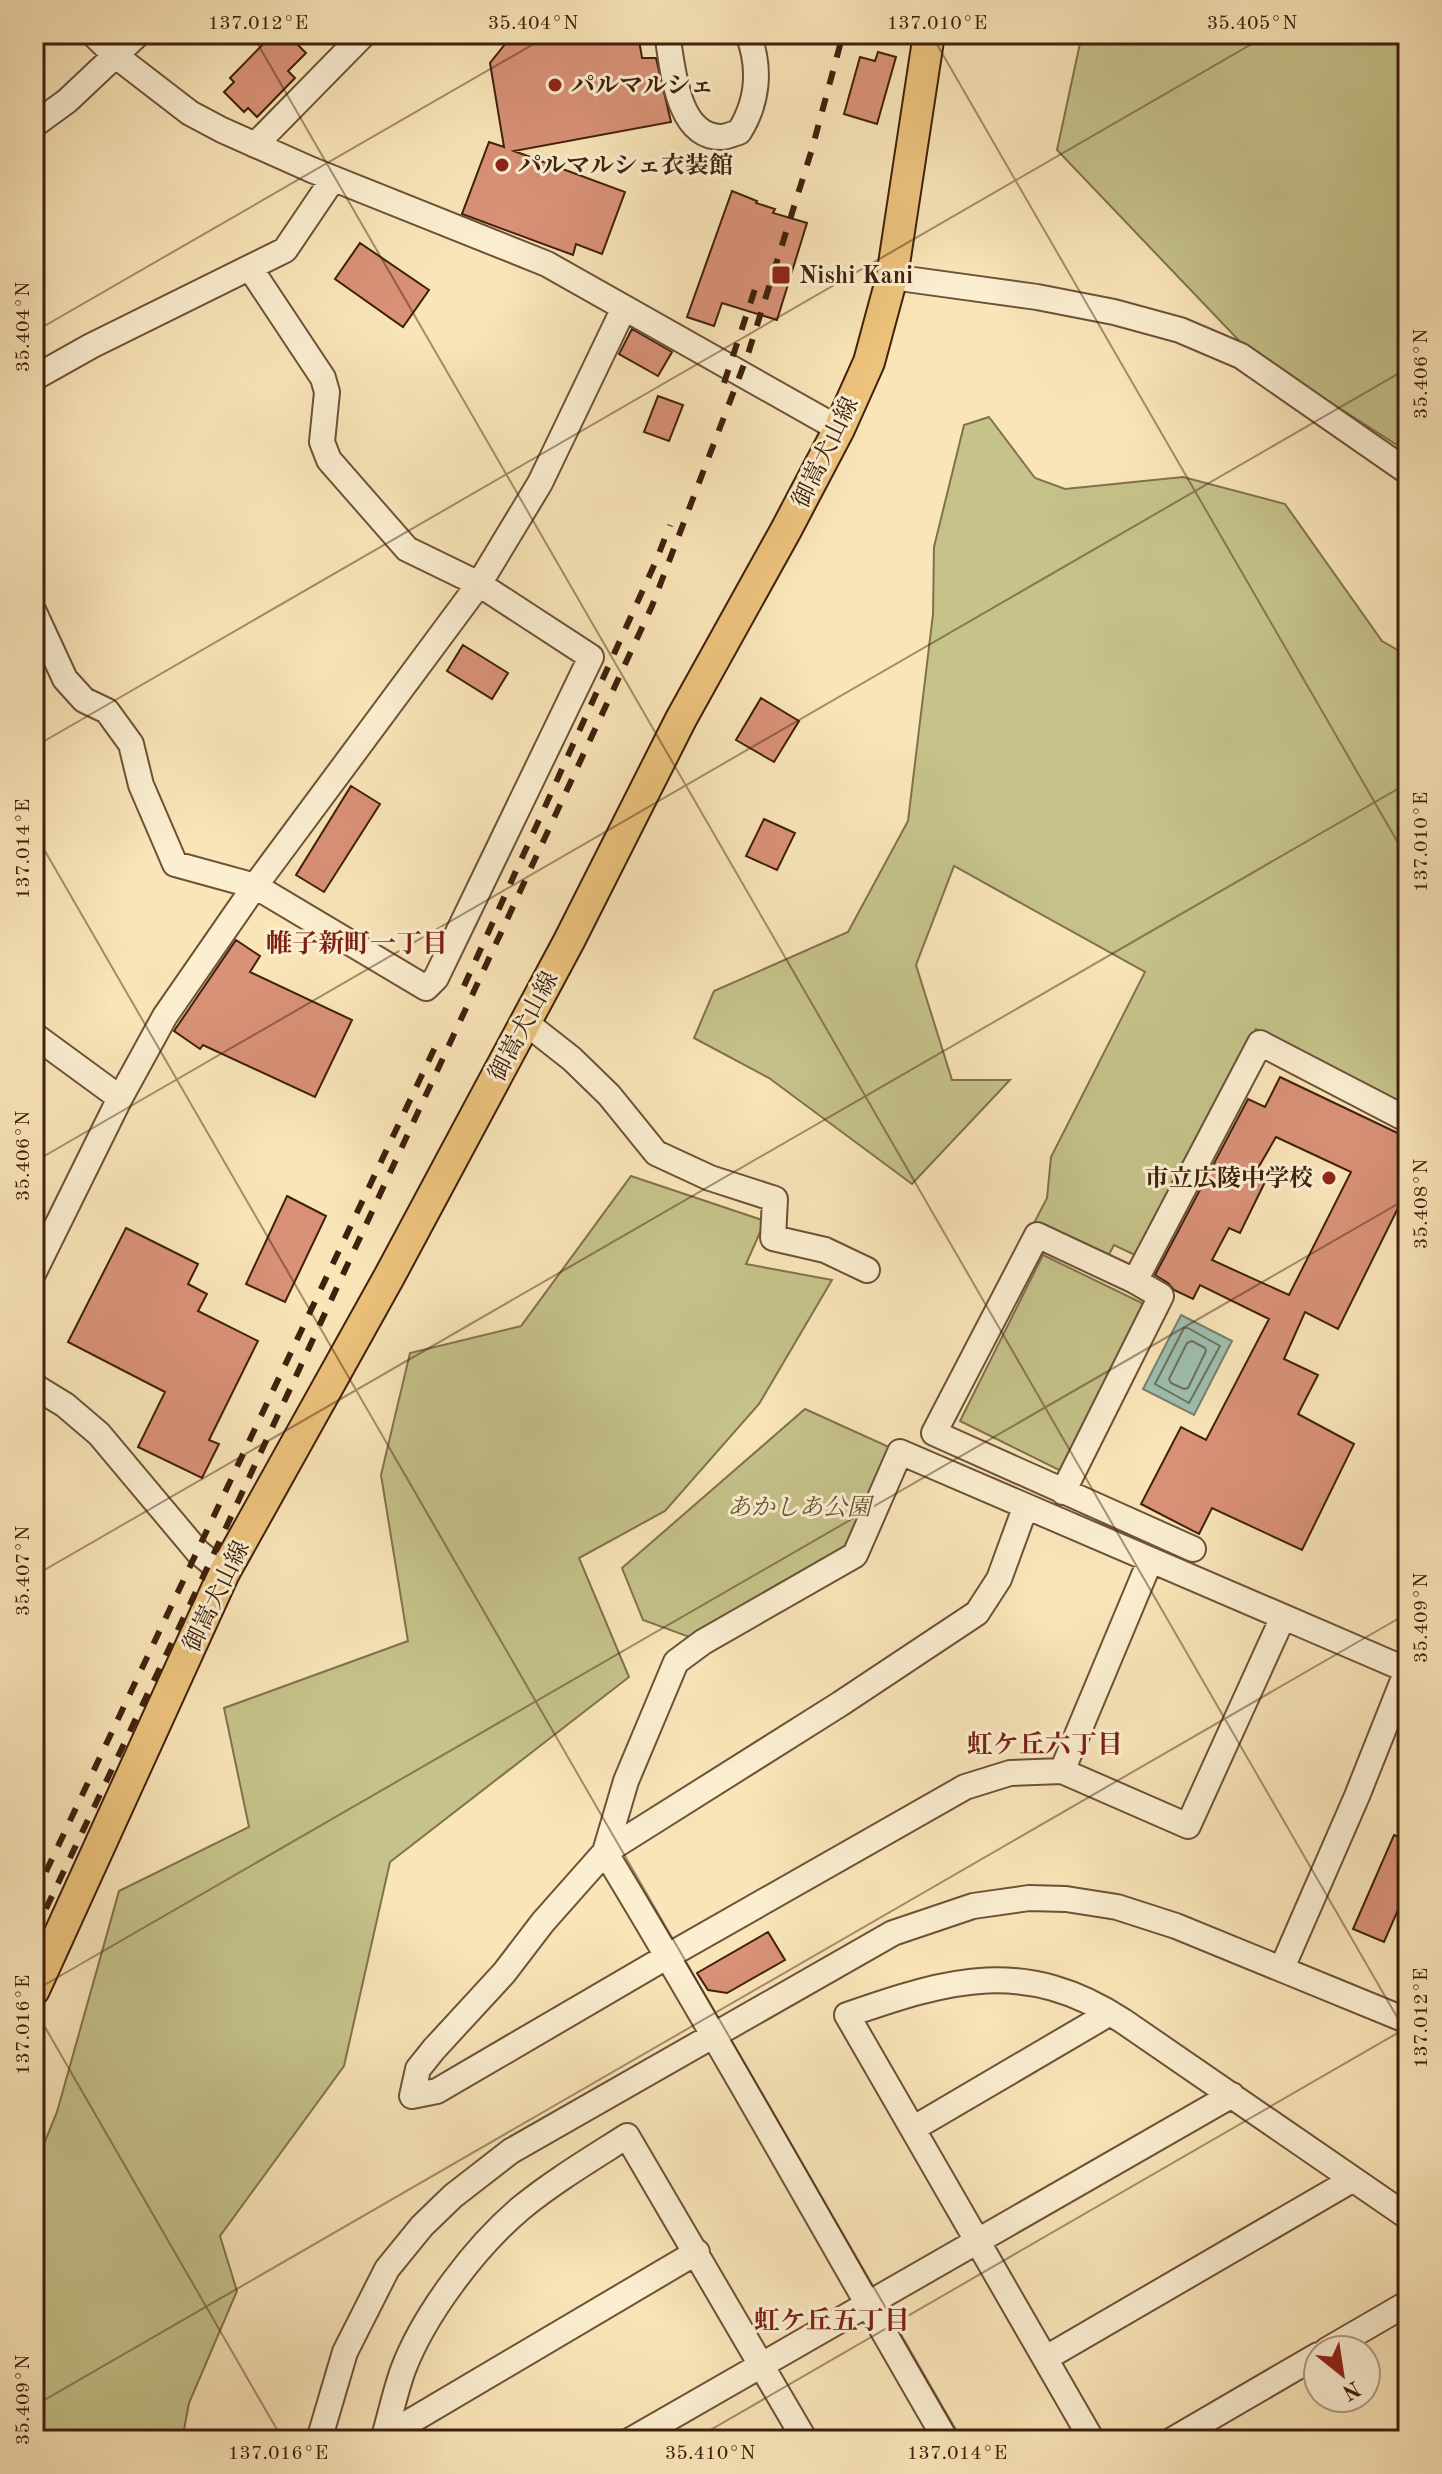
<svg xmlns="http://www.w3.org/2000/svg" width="1442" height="2474" font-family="'Old Standard TT','Noto Serif JP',serif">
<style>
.green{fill:#c5c28a;stroke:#82714b;stroke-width:2}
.water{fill:#9ebfb0;stroke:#787f6e;stroke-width:2}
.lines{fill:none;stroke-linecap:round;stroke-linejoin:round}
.shore{stroke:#6e705e;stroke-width:2}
.building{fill:#d99177;stroke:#3f200c;stroke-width:2;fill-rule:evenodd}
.minor-casing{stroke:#6e5137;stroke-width:28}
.major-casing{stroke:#3f200c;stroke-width:34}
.minor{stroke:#fbeed1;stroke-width:24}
.major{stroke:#ecc27c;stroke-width:30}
.rail{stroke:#3f200c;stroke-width:6;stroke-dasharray:14 14;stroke-linecap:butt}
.ticks{fill:none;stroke:#3f200c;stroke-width:2;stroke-opacity:0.45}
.poi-dot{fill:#8f2418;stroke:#fbeed1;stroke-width:3}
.labels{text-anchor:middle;stroke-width:6;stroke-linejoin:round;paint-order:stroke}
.poi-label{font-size:24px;font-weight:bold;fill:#3f200c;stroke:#fbeed1;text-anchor:start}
.street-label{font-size:24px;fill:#3f200c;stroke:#fbeed1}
.park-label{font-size:24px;font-style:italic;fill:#675132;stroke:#fbeed1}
.neighbourhood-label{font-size:26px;font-weight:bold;fill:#7a1f14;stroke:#fbeed1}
.neatline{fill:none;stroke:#3f200c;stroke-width:3}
.ticks-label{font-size:20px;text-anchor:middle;fill:#3f200c}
</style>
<rect width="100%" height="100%" fill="#f9e5b8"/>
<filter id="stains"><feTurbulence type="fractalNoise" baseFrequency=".0025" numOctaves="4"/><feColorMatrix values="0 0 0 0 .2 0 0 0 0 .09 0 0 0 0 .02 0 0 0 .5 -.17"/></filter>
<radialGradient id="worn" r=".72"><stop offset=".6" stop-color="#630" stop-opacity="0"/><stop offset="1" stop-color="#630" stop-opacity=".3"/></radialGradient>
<path class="green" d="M1082 34H1408V452L1248 350 1057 150Z
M989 417 1035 478 1065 489 1183 477 1285 504 1382 641 1408 656V1107L1256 1029 1137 1256 1114 1245 1107 1258 1034 1223 1047 1198 1051 1157 1145 972 954 866 916 965 952 1080H1010L912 1184 769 1078 694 1038 714 991 848 932 908 821 933 614 934 547 964 425Z
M631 1176 765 1221 746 1264 832 1280 759 1404 665 1511 579 1558 629 1677 390 1862 344 2066 220 2236 237 2291 189 2403 182 2440H34V2168L57 2112 119 1891 249 1827 224 1708 408 1641 381 1475 410 1353 521 1326Z
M1043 1255 1144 1304 1061 1471 960 1421Z
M805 1409 900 1452 855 1555 703 1642 643 1620 622 1568Z"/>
<path class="water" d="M1181 1315 1232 1341 1194 1415 1143 1389Z"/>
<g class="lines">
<path class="shore" d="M1184 1328H1188L1220 1346 1189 1403 1155 1384Z
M1192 1341 1205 1348 1206 1351 1188 1388 1184 1389 1171 1383 1169 1379 1187 1343Z"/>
</g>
<path class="building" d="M273 34H287L306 53 288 71 295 78 257 117 248 108 244 112 224 92 234 82 230 78Z
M513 34H638L642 58H656L671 122 514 151 625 192 602 254 576 244 573 255 462 214 489 142 504 147 490 63Z
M878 52 896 57 877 124 844 114 860 57 875 61Z
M732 191 757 201 756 203 775 209 773 213 807 223 777 320 722 303 714 326 687 317Z
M360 243 429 290 403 327 335 279Z
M632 329 672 352 658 376 619 354Z
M658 396 683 405 669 441 644 432Z
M463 645 508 673 492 699 447 671Z
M761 698 799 721 774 762 736 740Z
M351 786 380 804 324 892 296 875Z
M764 819 795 833 777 870 746 856Z
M236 940 260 956 250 972 352 1020 315 1097 203 1045 200 1049 174 1031Z
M1280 1077 1408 1138V1201L1403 1198 1338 1329 1305 1312 1284 1359 1318 1375 1298 1414 1354 1444 1302 1550 1212 1508 1199 1534 1141 1504 1181 1427 1206 1440 1269 1319 1200 1285 1193 1299 1174 1290 1168 1283 1155 1275 1248 1099 1265 1107ZM1276 1137 1351 1172 1289 1295 1212 1260 1229 1228 1240 1233 1265 1182 1254 1175Z
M287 1196 326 1216 285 1302 246 1284Z
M126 1228 198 1264 188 1284 207 1294 198 1311 258 1341 209 1440 219 1444 202 1478 138 1447 165 1392 68 1342Z
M1394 1835 1408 1841V1887L1384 1942 1353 1929Z
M768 1932 785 1960 727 1993 708 1990 697 1973Z"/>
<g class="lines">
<defs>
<path id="minor" d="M93 34 116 56 190 113 222 130 312 170 547 264 839 429
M667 34C673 66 676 137 721 137 726 137 733 134 739 132 758 102 761 68 748 34
M34 125 67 101 138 34
M255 145 364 34
M892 277 1037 297 1114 312 1180 330 1241 356 1408 472
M34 378 91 346 285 250 333 179
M34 612 65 679 84 700 107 711 131 744 141 785 175 864 255 886 426 988 436 978 591 657 479 584 407 549 329 460 322 442 327 392 323 378 250 268
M525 1022 572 1059 609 1095 656 1153 710 1178 775 1199 773 1238 825 1250 867 1270
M34 1035 120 1098
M34 1272 120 1098 165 1016 255 886 479 584 540 483 624 308
M34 1386 65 1405 99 1434 198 1552 224 1573
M1063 1492 1161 1296 1135 1281
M1025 1508 999 1579 977 1613 840 1704 605 1852 543 1922 504 1973 434 2049 418 2069 412 2096 437 2091 668 1956 965 1787 1010 1773 1062 1771 1188 1826 1283 1617
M1193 1549 934 1433 1037 1235 1135 1281 1260 1043 1408 1120
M1062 1771 1150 1561
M1282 1968 1357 1796 1408 1668
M914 2128 1110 2013
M1327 2350 1408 2303
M1046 2358 1352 2180
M384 2437 697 2252
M319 2440 345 2352 387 2269 422 2226 453 2196 511 2151 893 1933 973 1906 1029 1898 1066 1899 1117 1907 1176 1926 1408 2021
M383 2440C390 2417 395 2392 403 2370 424 2314 476 2246 521 2208 554 2181 591 2159 627 2136L805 2440
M631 2440 1232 2095
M946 2440C832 2244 723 2046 605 1852L626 1781 676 1662 703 1642 855 1555 900 1452 1407 1670
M1092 2440 847 2015C950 1979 1025 1957 1123 2021L1408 2217
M1172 2440 1318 2355"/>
<path id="major" d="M34 1990 224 1573 389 1277 569 941 681 719 786 530 839 429 869 362 892 277 929 34"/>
</defs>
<use href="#minor" class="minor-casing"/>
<use href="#major" class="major-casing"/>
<use href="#minor" class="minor"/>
<use href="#major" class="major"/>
<path class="rail" d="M724 383 755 289
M464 986 656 561 670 525
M34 1897 437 1043
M34 1934 210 1562 652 606 748 354 812 149 843 34"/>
</g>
<path class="ticks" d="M252 34 1408 2036M931 34 1408 860M34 332 551 34M34 747 1269 34M34 832 962 2440M34 1162 1408 368M34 1576 1408 783M34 1991 1408 1198M34 2008 283 2440M34 2406 1408 1613M693 2440 1408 2027"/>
<g class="poi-dot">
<circle cx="555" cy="85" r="8"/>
<circle cx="502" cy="165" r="8"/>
<rect x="771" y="265" width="20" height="20" rx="4"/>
<circle cx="1329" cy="1178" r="8"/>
</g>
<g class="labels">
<g class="poi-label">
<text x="571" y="93">パルマルシェ</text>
<text x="518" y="173">パルマルシェ衣装館</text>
<text x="799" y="283">Nishi Kani</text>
<text x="1313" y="1186" text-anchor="end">市立広陵中学校</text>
</g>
<g class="street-label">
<text transform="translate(825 452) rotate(-64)" y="8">御嵩犬山線</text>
<text transform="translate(523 1026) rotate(-62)" y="8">御嵩犬山線</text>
<text transform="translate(216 1596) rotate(-64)" y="8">御嵩犬山線</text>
</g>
<g class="park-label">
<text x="799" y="1515">あかしあ公園</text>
</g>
<g class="neighbourhood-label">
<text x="357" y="952">帷子新町一丁目</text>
<text x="1045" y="1753">虹ケ丘六丁目</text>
<text x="832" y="2329">虹ケ丘五丁目</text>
</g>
</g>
<rect width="1442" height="2474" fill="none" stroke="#f9e5b8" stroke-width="88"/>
<g transform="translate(1342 2374) rotate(150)"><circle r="38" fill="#fbeed1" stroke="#b09c82" stroke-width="2"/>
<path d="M0-6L14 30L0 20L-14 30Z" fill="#8f2418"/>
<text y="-12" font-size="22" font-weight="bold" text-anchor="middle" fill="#3f200c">N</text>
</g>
<rect x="44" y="44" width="1354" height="2386" class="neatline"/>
<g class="ticks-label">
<text x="258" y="29">137.012°E</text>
<text x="533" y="29">35.404°N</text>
<text x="937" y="29">137.010°E</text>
<text x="1252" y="29">35.405°N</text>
<text transform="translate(22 327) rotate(-90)" y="7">35.404°N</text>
<text transform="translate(1420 374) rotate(-90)" y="7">35.406°N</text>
<text transform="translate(1420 842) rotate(-90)" y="7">137.010°E</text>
<text transform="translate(22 849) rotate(-90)" y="7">137.014°E</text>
<text transform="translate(22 1156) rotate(-90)" y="7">35.406°N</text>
<text transform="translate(1420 1204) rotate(-90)" y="7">35.408°N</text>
<text transform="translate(22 1571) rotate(-90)" y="7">35.407°N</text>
<text transform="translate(1420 1618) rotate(-90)" y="7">35.409°N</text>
<text transform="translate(1420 2018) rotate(-90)" y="7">137.012°E</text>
<text transform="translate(22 2025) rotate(-90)" y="7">137.016°E</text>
<text transform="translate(22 2400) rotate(-90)" y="7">35.409°N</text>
<text x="278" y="2459">137.016°E</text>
<text x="710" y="2459">35.410°N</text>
<text x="957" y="2459">137.014°E</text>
</g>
<rect width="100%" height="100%" filter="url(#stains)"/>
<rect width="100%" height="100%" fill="url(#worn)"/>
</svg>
